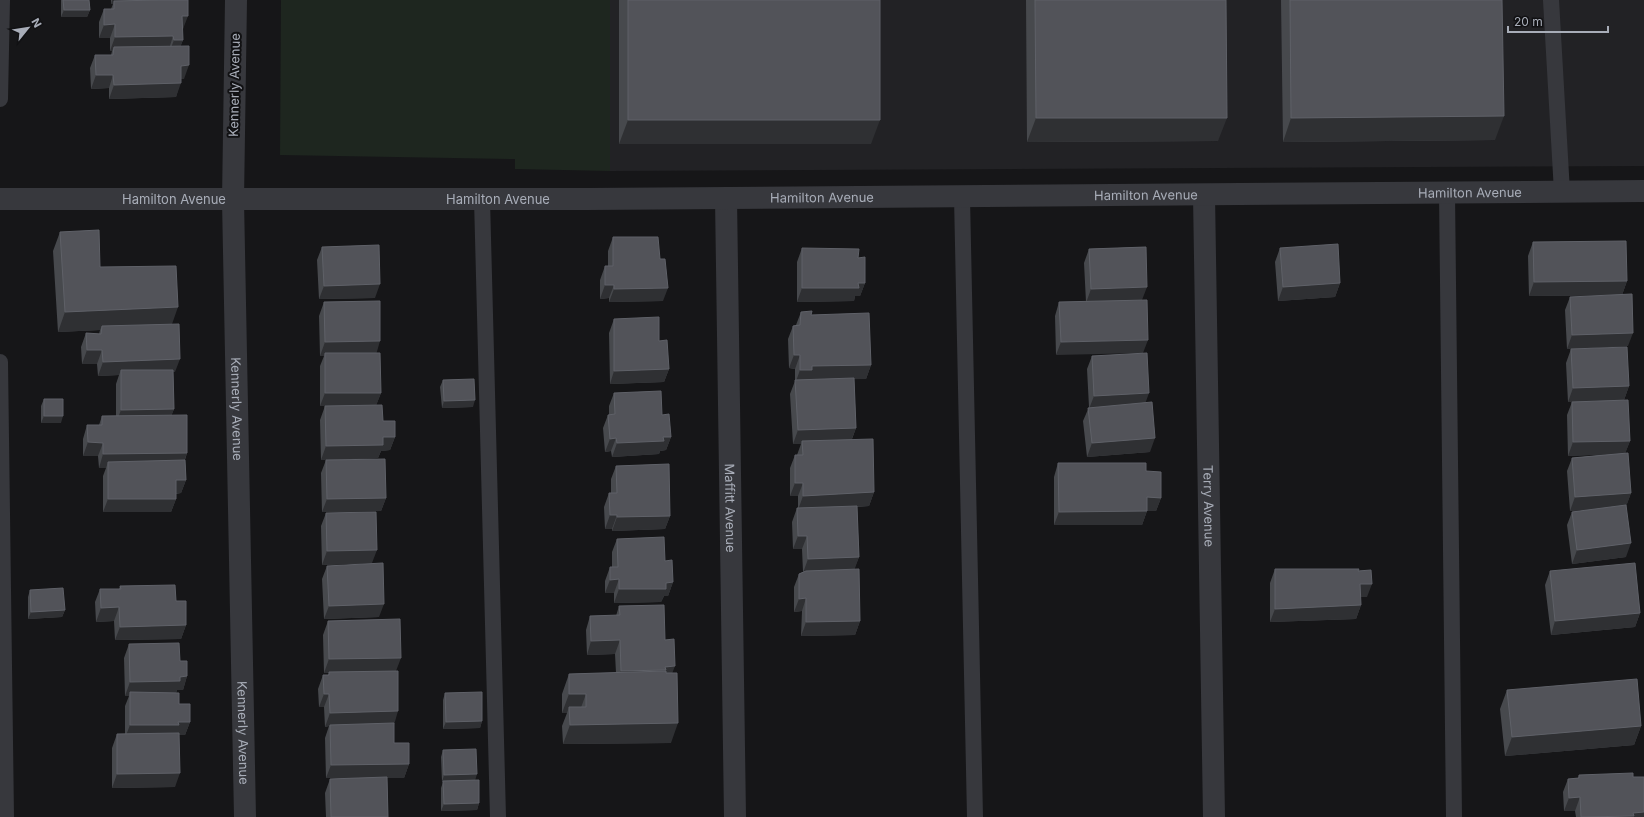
<svg xmlns="http://www.w3.org/2000/svg" width="1644" height="817" font-family="Inter,sans-serif">
<style>
.built{fill:#222225}
.green{fill:#1e261f}
.lines{fill:none;stroke-linecap:round;stroke-linejoin:round}
.service{stroke:#37383d;stroke-width:16}
.minor{stroke:#37383d;stroke-width:22}
.tertiary{stroke:#37383d;stroke-width:22}
.wall{fill:#47494d}
.shaded-wall{fill:#2f3033}
.building{fill:#525359;stroke:#5f6168}
.labels{text-anchor:middle;stroke-width:4;stroke-linejoin:round;paint-order:stroke}
.street-label{font-size:13px;fill:#a8adb8;stroke:#111113}
</style>
<rect width="100%" height="100%" fill="#161618"/>
<path class="built" d="M610 0H1644V166L610 171Z"/>
<path class="green" d="M281 0H610V171L515 169V159L280 155Z"/>
<g class="lines">
<path class="service" d="M1551 0 1562 192
M0 99 2 0
M1447 193 1454 817
M962 197 975 817
M482 199 498 817
M0 362 6 817"/>
<g class="minor">
<path id="s1" d="M236 0 233 200 245 817"/>
<path id="s2" d="M1204 195 1214 817"/>
<path id="s3" d="M726 198 735 817"/>
</g>
<path class="tertiary" id="s4" d="M0 199H588L1644 191"/>
</g>
<path class="wall" d="M61 0H89L90 10 87 17H61Z
M111 0H188L183 29H182L183 40 180 47 184 79H181L176 97 109 99V88L91 89 90 68 95 55H111L112 51H110V38H99V22L104 9H111L113 4H111Z
M619 0H880L871 144H619Z
M1026 0H1226L1218 141 1027 142Z
M1281 0H1502L1495 140 1283 142Z
M60 232 100 267 172 325 175 372H173L174 409 171 416 187 453 185 460 186 480 181 493 176 494V499L171 512H103V476L106 468H99L98 456H83V439L87 425H99L102 416H116V384L119 375 98 376 97 364H82L81 347 86 333 99 334 100 330 58 332 53 251Z
M613 237 663 301 609 302V298L600 299V280L605 266H608V251Z
M1533 242 1627 281 1622 295 1529 296 1528 256Z
M322 247 375 298 319 299 317 260Z
M1146 247 1056 355 1055 316 1059 302H1086L1084 263 1089 249Z
M802 248 858 258 865 283 860 296H855L854 301 797 302V262Z
M1280 248 1340 283 1335 297 1278 301 1275 262Z
M1570 297 1628 346 1567 349 1565 310Z
M324 302 376 353 381 393 376 405 383 421 395 437 390 450 381 451 378 458 321 460 320 420 325 406H320V366L324 356H320L319 316Z
M801 312 811 315 871 365 866 379H854L856 428 852 439 874 492 869 506 857 507 859 557 854 569 860 621 855 635 801 636 802 611 794 612V587L799 574 803 572 802 549H793L792 522 797 508H798V496H790V468L795 455H797L801 444H793L790 394 795 381V369L789 368 788 339 793 326 796 325Z
M614 319 659 341 669 369 664 382 610 384 609 333Z
M1571 349 1629 386 1624 400 1573 402 1630 441 1625 453 1631 493 1626 506V557L1572 564 1567 525 1572 512 1593 509 1570 511 1567 471 1572 458 1611 454 1568 456 1567 415 1572 402H1568L1566 363Z
M1092 356 1145 403 1150 452 1087 457 1083 421 1089 407 1087 369Z
M443 380 473 407 442 408 440 387Z
M614 393 662 415 671 437 666 450 660 451 659 454 612 457 611 451 605 452 603 428 608 415H609V406Z
M44 399 61 423H41V406Z
M326 460 386 498 381 511 322 512 321 473Z
M1058 463 1146 471 1161 498 1156 511H1147L1142 525H1054V477Z
M616 466 670 516 665 529 612 531V529H605L604 507 609 493H611V479Z
M326 513 372 563 322 565 321 526Z
M617 539 665 561 673 582 668 596H664L661 602 614 603V593H605V581L610 567H612V552Z
M327 566 379 617 324 619 322 579Z
M1275 569 1358 571 1367 597H1360L1361 605 1356 619 1270 622V583Z
M1550 571 1640 613 1635 627 1551 635 1545 585Z
M120 586 176 601 186 625 181 639 115 640 114 621 96 622 95 602 100 589H119Z
M30 590 65 610 62 617 28 619V597Z
M619 606 665 640 672 673 671 743 563 744 562 726 567 713H562V694L569 674 616 673 615 654 587 655 586 630 590 616H616Z
M328 621 396 671 394 724V743L409 764 404 778H387L388 817H326L325 793 330 779 357 778H326L325 738 329 726 325 727 324 707H319L318 689 323 675H328L329 673H324L323 635Z
M129 644 180 661 187 676 183 690H177L176 693 179 704 190 722 185 735H179L175 787 112 788V748L117 734H125V706L129 696H125L124 658Z
M1507 690 1641 726 1634 745 1505 756 1500 709Z
M445 693 482 721 480 728 443 729V700Z
M443 750 475 780 479 803 477 810 441 811V788L443 782H442L441 757Z
M1579 775 1633 777 1644 817H1576L1575 811H1564L1563 792 1568 779 1578 778Z"/>
<path class="shaded-wall" d="M112 0H171L114 1 113 4H111Z
M64 10H90L87 17H61Z
M182 16H188L183 29 177 30Z
M115 24 110 38H99L104 25Z
M173 36 169 49 114 47 112 51H110L115 37Z
M174 40H183L178 53H169Z
M189 65 184 79H176L181 66Z
M96 75H113L109 88 91 89Z
M181 83 176 97 109 99 114 85Z
M1504 116 1495 140 1283 142 1291 118Z
M1036 118H1227L1218 141 1027 142Z
M628 120H880L871 144H619Z
M1627 281 1622 295 1529 296 1534 282Z
M858 283H865L860 296H855L854 301 797 302 802 288Z
M1340 283 1335 297 1278 301 1283 287Z
M380 284 375 298 319 299 324 286Z
M605 285H614L609 298 600 299Z
M1147 287 1142 300 1086 303 1091 289Z
M668 288 663 301 609 302 614 289Z
M178 307 171 327 102 326 100 330 58 332 65 312Z
M1633 333 1628 346 1567 349 1572 335Z
M1148 340 1143 353 1056 355 1061 342Z
M380 341 376 355 325 353 324 356H320L325 342Z
M87 350H102L97 364H82Z
M794 355H800L795 369 789 368Z
M180 359 175 372 121 375V370L119 375 98 376 103 362Z
M871 365 866 379 809 380 807 383 795 384 800 370 812 366Z
M669 369 664 382 610 384 614 371Z
M1629 386 1624 400 1568 402 1573 388Z
M325 393H381L376 406H320Z
M1149 393 1144 407 1089 409 1094 396Z
M475 400 473 407 442 408 444 401Z
M174 409 169 422 116 423 121 410Z
M44 416H63L61 423H41Z
M856 428 851 441H802L801 444H793L798 430Z
M383 437H395L390 450 381 451 378 458 321 460 326 446Z
M663 437H671L666 450 660 451 659 454 612 457 617 443Z
M616 438 611 451 605 452 610 439Z
M1155 438 1150 452 1087 457 1092 443Z
M1630 441 1625 454 1568 456 1573 442Z
M88 442 103 443 98 456H83Z
M187 453 182 467 108 462 106 468H99L103 454Z
M176 480H186L181 493 171 494Z
M795 483H803L798 496H790Z
M874 492 869 506 798 510 803 496Z
M1631 493 1626 507 1570 511 1575 497Z
M1147 497 1161 498 1156 511H1142Z
M386 498 381 511 322 512 327 499Z
M108 499H176L171 512H103Z
M1147 511 1142 525H1054L1059 512Z
M610 515H617L612 529H605Z
M670 516 665 529 612 531 617 517Z
M798 536H807L802 549H793Z
M1631 543 1626 557 1572 564 1577 550Z
M377 550 372 563 322 565 327 551Z
M859 557 854 571 803 573 808 559Z
M619 579 614 593H605L610 580Z
M673 582 668 596H664L661 602 614 603 619 589Z
M1360 584H1372L1367 597H1355Z
M806 598 802 611 794 612 799 599Z
M384 604 379 617 324 619 329 606Z
M1361 605 1356 619 1270 622 1275 609Z
M119 607 114 621 96 622 101 608Z
M65 610 62 617 28 619 31 612Z
M1640 613 1635 627 1551 635 1555 621Z
M860 621 855 635 801 636 806 622Z
M186 625 181 639 115 640 120 627Z
M620 640 615 654 587 655 591 641Z
M401 658 396 671 324 673 329 659Z
M675 666 670 679 616 684 621 671 665 667Z
M187 676 183 690H177L175 695 130 692 129 696H125L130 682Z
M324 694H329L324 707H319Z
M569 694H586L579 713 569 707 567 713H562Z
M398 711 394 725H330L329 726 325 727 330 713Z
M482 721 480 728 443 729 446 722Z
M178 722H190L185 735H175L125 738 130 725Z
M678 723 671 743 563 744 570 725Z
M1641 726 1634 745 1505 756 1512 737Z
M409 764 404 778H326L331 765Z
M180 773 175 787 112 788 117 774Z
M477 774 475 781 442 782 444 775Z
M1580 797 1575 811H1564L1569 798Z
M479 803 477 810 441 811 444 804Z
M1644 812V817H1599L1633 813Z"/>
<path class="building" d="M63 0H89L90 10H64Z
M160 0H188V16H182L183 40H174L173 36 115 37V24L104 25V9H114V1Z
M628 0H880V120H628Z
M1035 0H1226L1227 118H1036Z
M1290 0H1502L1504 116 1291 118Z
M189 46V65L181 66V83L114 85 113 75H96L95 55H113L114 47Z
M99 230 100 267 176 266 178 307 65 312 60 232Z
M613 237H658L660 259H665L668 288 614 289V285H605V266H613Z
M1626 241 1627 281 1534 282 1533 242Z
M1338 244 1340 283 1283 287 1280 248Z
M379 245 380 284 324 286 322 247Z
M1146 247 1147 287 1091 289 1089 249Z
M802 248 859 249 858 258 865 257V283H858L859 288H802Z
M1632 294 1633 333 1572 335 1570 297Z
M1147 300 1148 340 1061 342 1059 302Z
M380 301V341L325 342 324 302Z
M812 311 811 315 869 313 871 365 812 366V370H800V355H794L793 326 800 325 801 312Z
M659 317V341L667 340 669 369 614 371V319Z
M179 324 180 359 103 362 102 350H87L86 333 101 334 102 326Z
M1627 347 1629 386 1573 388 1571 349Z
M325 353H380L381 393H325Z
M1147 353 1149 393 1094 396 1092 356Z
M121 370H173L174 409 121 410Z
M854 378 856 428 798 430 795 380Z
M474 379 475 400 444 401 443 380Z
M661 391 662 415 669 414 671 437H663L664 441 617 443 616 438 610 439 608 415 615 414 614 393Z
M44 399H63V416H44Z
M1628 400 1630 441 1573 442 1572 402Z
M1152 402 1155 438 1092 443 1088 408Z
M382 405 383 421H395V437H383V445L326 446 325 406Z
M187 415V453L103 454V443L88 442 87 425H102V416Z
M873 439 874 492 803 496V483H795V455H803L802 441Z
M1628 453 1631 493 1575 497 1572 458Z
M385 459 386 498 327 499 326 460Z
M185 460 186 480H176V499H108V462Z
M1058 463H1146V471L1161 472V498L1147 497V511L1059 512Z
M669 464 670 516 617 517V515H610L609 493H617L616 466Z
M1626 505 1631 543 1577 550 1572 512Z
M857 506 859 557 808 559 807 536H798L797 508Z
M376 512 377 550 327 551 326 513Z
M664 537 665 561 672 560 673 582 666 583V589H619V579L610 580V567H618L617 539Z
M383 563 384 604 329 606 327 566Z
M1635 563 1640 613 1555 621 1550 571Z
M859 569 860 621 806 622V598L799 599V574L806 571Z
M1275 569H1359L1358 571 1371 570 1372 584H1360L1361 605 1275 609Z
M175 585 176 601H186V625L120 627 119 607 101 608 100 589H121L120 586Z
M63 588 65 610 31 612 30 590Z
M664 605 665 640 674 639 675 666 665 667 666 670 621 671 620 640 591 641 590 616 620 615 619 606Z
M400 619 401 658 329 659 328 621Z
M179 643 180 661H187V676L180 677V681L130 682 129 644Z
M398 671V711L330 713 329 694H324L323 675H329V672Z
M666 671V673H677L678 723 570 725 569 707H586V694H569V674Z
M1637 679 1641 726 1512 737 1507 690Z
M130 692 179 693V704H190V722H178L179 725H130Z
M482 692V721L446 722 445 693Z
M394 723V743H409V764L331 765 330 725Z
M179 733 180 773 117 774V734Z
M476 749 477 774 444 775 443 750Z
M1633 773V777H1644V812L1633 813 1634 816 1581 817 1580 797 1569 798 1568 779 1579 778V775Z
M387 777 388 817H331L330 779Z
M479 780V803L444 804 443 781Z"/>
<g class="labels">
<g class="street-label">
<text transform="translate(234 85) rotate(-89)" y="5">Kennerly Avenue</text>
<text dy="5" stroke="none"><textPath href="#s4" startOffset="1470">Hamilton Avenue</textPath></text>
<text dy="5" stroke="none"><textPath href="#s4" startOffset="1146">Hamilton Avenue</textPath></text>
<text dy="5" stroke="none"><textPath href="#s4" startOffset="822">Hamilton Avenue</textPath></text>
<text dy="5" stroke="none"><textPath href="#s4" startOffset="498">Hamilton Avenue</textPath></text>
<text dy="5" stroke="none"><textPath href="#s4" startOffset="174">Hamilton Avenue</textPath></text>
<text dy="5" stroke="none"><textPath href="#s1" startOffset="409">Kennerly Avenue</textPath></text>
<text dy="5" stroke="none"><textPath href="#s2" startOffset="311">Terry Avenue</textPath></text>
<text dy="5" stroke="none"><textPath href="#s3" startOffset="310">Maffitt Avenue</textPath></text>
<text dy="5" stroke="none"><textPath href="#s1" startOffset="733">Kennerly Avenue</textPath></text>
</g>
</g>
<g transform="translate(28 28) rotate(60)" stroke="#111113" stroke-width="3" paint-order="stroke">
<path d="M0-3L7 15L0 10L-7 15Z" fill="#a8adb8"/>
<text y="-6" font-size="11" font-weight="bold" text-anchor="middle" fill="#a8adb8">N</text>
</g>
<path d="M1508 26v6h100v-6" fill="none" stroke="#a8adb8" stroke-width="2"/>
<text x="1514" y="26" font-size="12" fill="#a8adb8" stroke="#111113" stroke-width="3" paint-order="stroke">20 m</text>
</svg>
